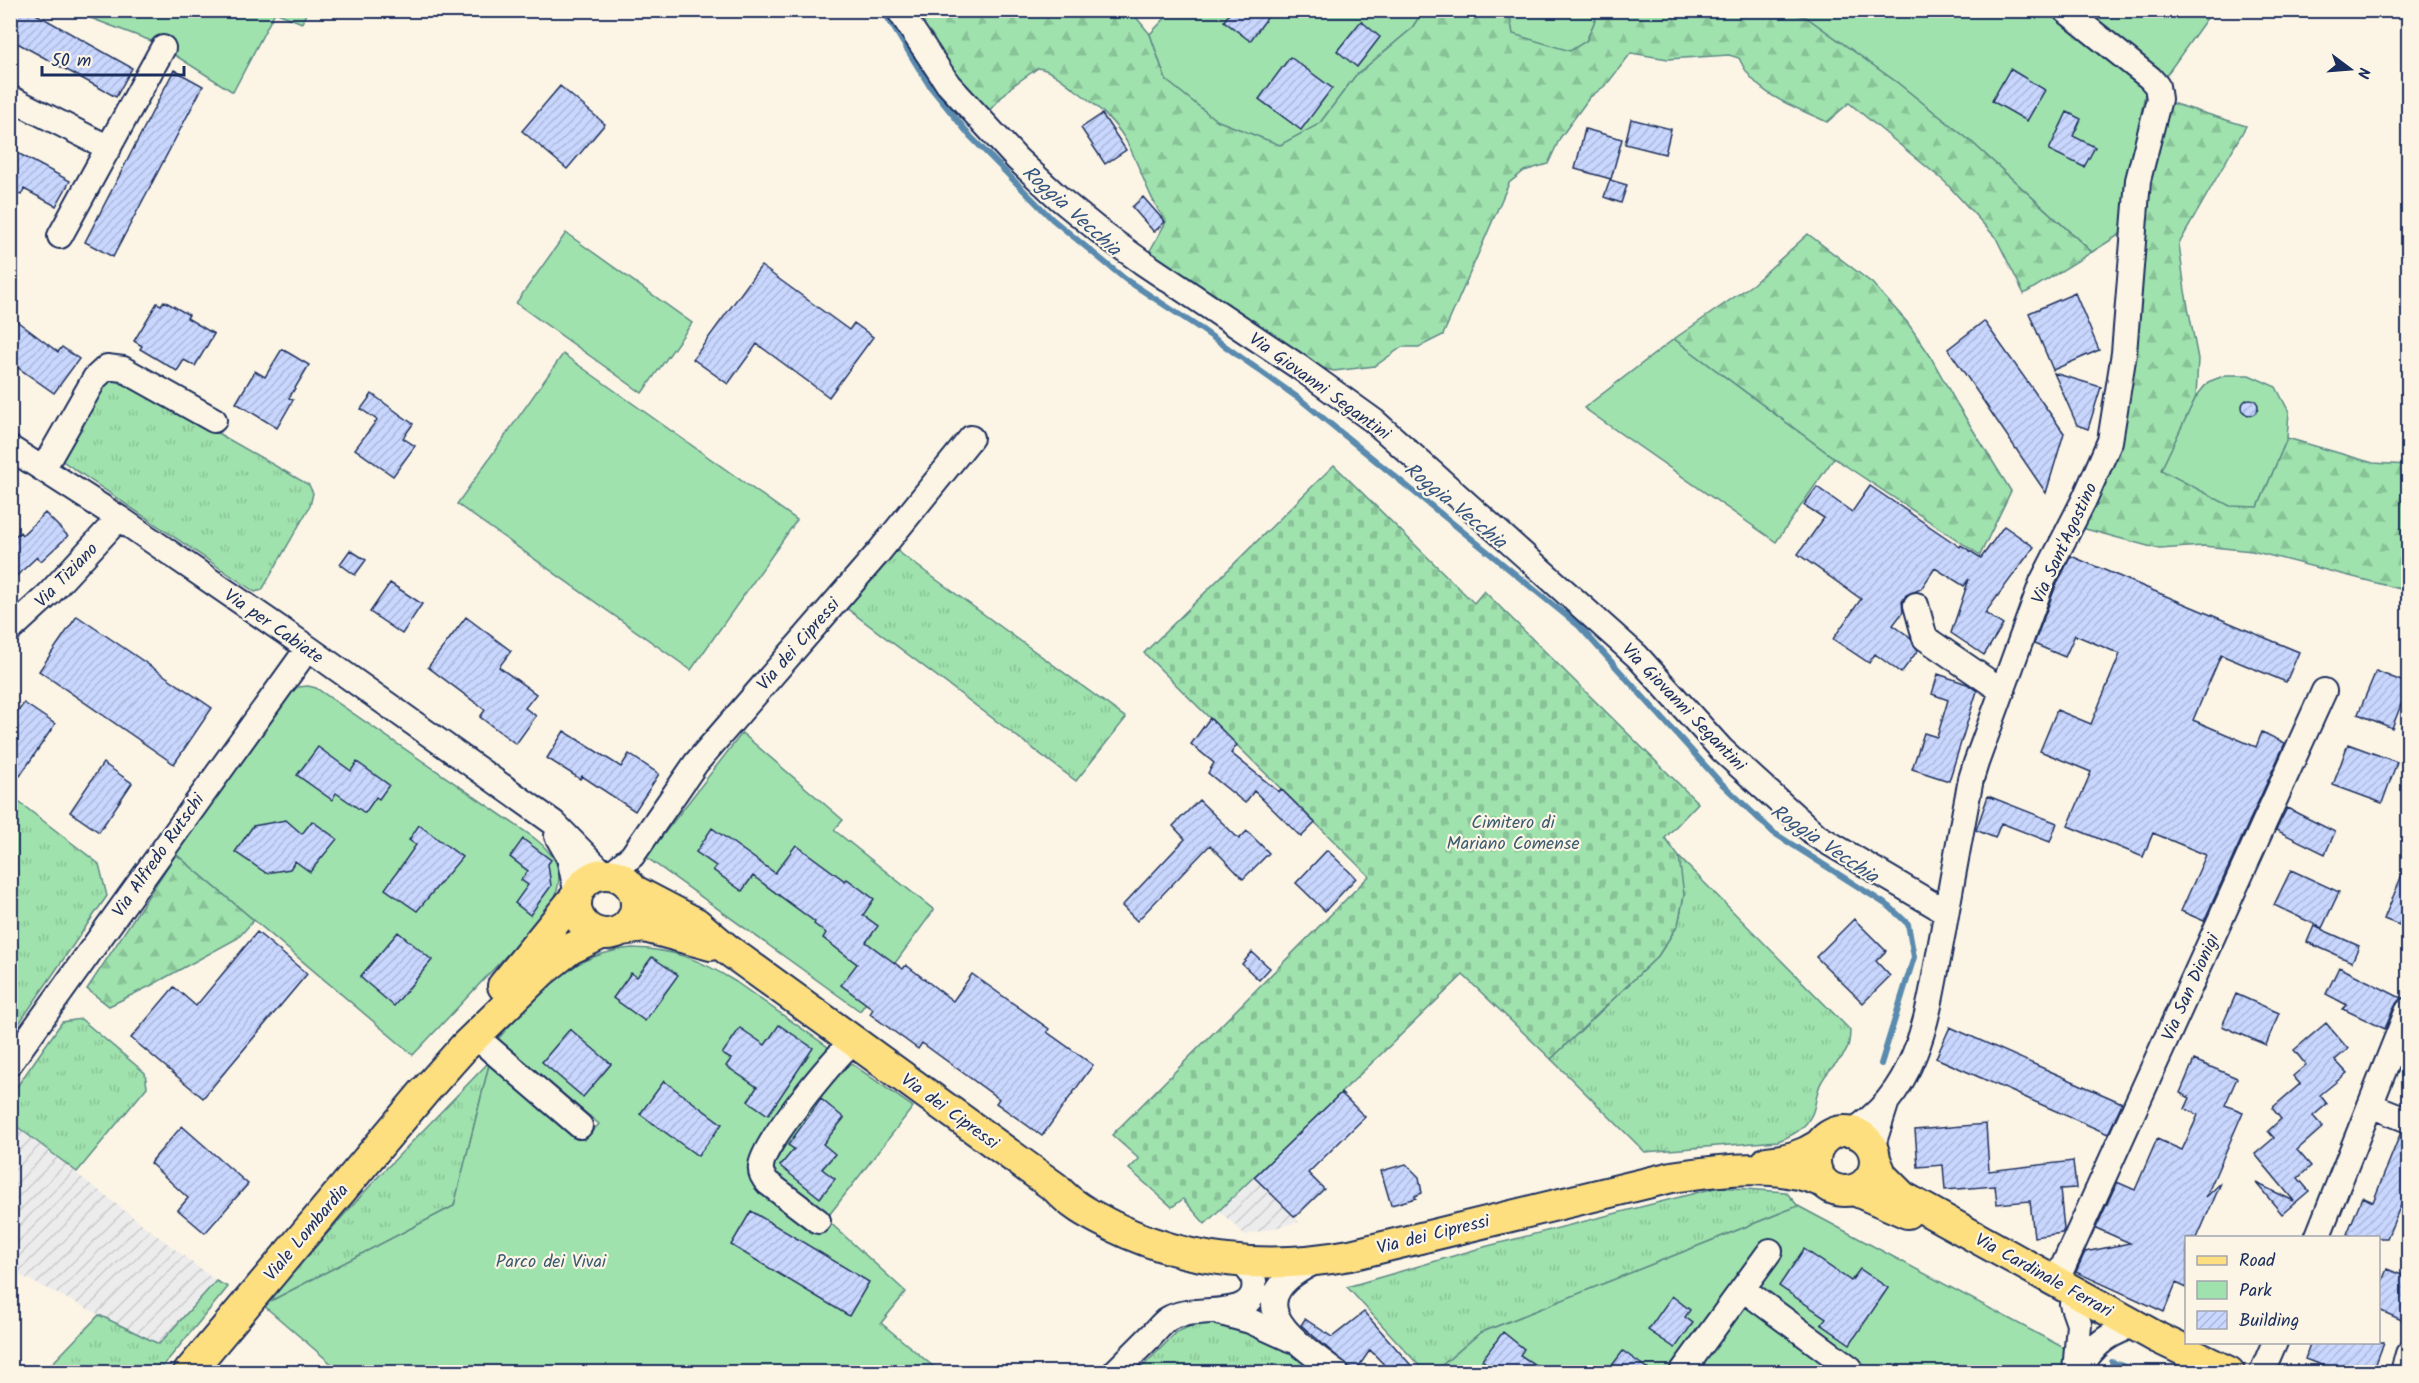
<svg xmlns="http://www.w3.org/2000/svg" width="2419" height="1383" font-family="Kalam,sans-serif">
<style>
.industrial{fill:url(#industrial-furrows)}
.grass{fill:url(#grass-tufts);stroke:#5d8886;stroke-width:1.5}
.forest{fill:url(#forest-firs);stroke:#5d8886;stroke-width:1.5}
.cemetery{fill:url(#cemetery-stones);stroke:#5d8886;stroke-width:1.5}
.green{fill:#9fe2ad;stroke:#5d8886;stroke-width:1.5}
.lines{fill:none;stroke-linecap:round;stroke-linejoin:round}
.stream{stroke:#5a8baf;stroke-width:6}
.building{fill:url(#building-hatch);stroke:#1b2f5e;stroke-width:1.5}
.minor-casing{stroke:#1b2f5e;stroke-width:28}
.major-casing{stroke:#1b2f5e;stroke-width:34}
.minor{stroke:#fcf5e5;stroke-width:24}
.major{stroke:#fedf80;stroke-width:30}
.labels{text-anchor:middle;stroke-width:4.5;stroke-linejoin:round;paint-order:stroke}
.street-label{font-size:18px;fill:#1b2f5e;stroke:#fcf5e5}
.park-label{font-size:18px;fill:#3c5c72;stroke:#fcf5e5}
.water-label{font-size:20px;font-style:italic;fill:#355580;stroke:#fcf5e5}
</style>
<defs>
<pattern id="industrial-furrows" width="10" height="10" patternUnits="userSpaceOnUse" patternTransform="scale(1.5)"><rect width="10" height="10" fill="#edecec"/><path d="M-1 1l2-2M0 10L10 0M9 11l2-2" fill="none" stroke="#cbcbcd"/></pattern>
<pattern id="grass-tufts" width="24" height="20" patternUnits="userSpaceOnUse" patternTransform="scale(1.5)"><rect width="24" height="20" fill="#9fe2ad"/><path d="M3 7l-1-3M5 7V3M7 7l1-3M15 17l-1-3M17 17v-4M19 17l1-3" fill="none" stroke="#88c297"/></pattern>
<pattern id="forest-firs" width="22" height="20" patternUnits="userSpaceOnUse" patternTransform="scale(1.5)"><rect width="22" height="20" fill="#9fe2ad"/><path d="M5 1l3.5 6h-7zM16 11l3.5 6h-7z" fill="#88c297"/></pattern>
<pattern id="cemetery-stones" width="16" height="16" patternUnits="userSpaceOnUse" patternTransform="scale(1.5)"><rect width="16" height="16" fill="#9fe2ad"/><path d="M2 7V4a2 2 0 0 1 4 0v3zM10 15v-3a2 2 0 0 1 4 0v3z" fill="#88c297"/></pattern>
<pattern id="building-hatch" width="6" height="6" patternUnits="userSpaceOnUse" patternTransform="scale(1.5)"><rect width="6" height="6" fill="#c9d6fd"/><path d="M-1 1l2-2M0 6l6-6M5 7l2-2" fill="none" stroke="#acb8db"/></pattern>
</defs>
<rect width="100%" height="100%" fill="#fcf5e5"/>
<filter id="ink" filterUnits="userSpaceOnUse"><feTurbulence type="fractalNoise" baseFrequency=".0167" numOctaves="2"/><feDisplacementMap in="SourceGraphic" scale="12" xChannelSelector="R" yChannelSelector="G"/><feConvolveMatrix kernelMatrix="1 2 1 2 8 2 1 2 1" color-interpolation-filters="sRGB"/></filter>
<g filter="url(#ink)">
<path class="industrial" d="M10 1122 216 1281 159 1344 11 1271Z
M1254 1177 1295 1217 1299 1222 1245 1235 1219 1211Z"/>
<path class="grass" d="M116 375 309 485 313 493 310 506 262 590 255 592 61 460 105 377Z
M893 548 1126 718 1076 781 845 607Z
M11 796 99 864 107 896 11 1035Z
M1676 854 1850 1030C1850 1061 1835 1058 1822 1081 1815 1092 1817 1106 1811 1116 1804 1130 1791 1136 1778 1141L1645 1152 1551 1059 1658 956 1678 925 1684 895Z
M81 1019 145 1073 147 1087 77 1172 11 1122V1095L62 1022Z
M490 1061 454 1206 263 1305 378 1177Z
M1719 1187 1786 1192 1798 1206 1480 1333 1434 1372H1425L1347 1287 1484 1247Z
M216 1281 228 1287 158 1372H44L99 1315 159 1344Z
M1211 1317 1274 1336 1320 1372H1137L1177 1332Z"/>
<path class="forest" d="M941 11H1131L1150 34 1166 80 1319 124 1355 76 1411 29 1423 11H1513L1510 18 1586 41 1599 11H1783L1806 17 1898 83 1973 143 2092 252 2024 294 1996 238 1945 182 1849 103 1827 122C1792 105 1755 96 1739 58L1729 55 1668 59 1631 53 1607 84 1589 98 1560 138 1548 164 1524 171 1509 183 1443 335 1419 347H1402L1375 366 1334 371 1313 366 1147 256 1166 222C1148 196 1143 175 1130 148 1118 123 1095 104 1073 88 1062 80 1051 70 1038 68L1011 87 985 115 918 26Z
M2165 101 2246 126 2179 244 2185 291 2198 359 2196 397 2162 470 2258 507 2287 438 2373 463 2408 465V591L2252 551 2203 546 2159 549 2078 527 2103 479 2147 182Z
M1808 234 1872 283 1907 322 1929 354 1957 404 2011 491 1980 555 1834 458 1674 339 1753 284Z
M176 854 254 920 238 938 150 986 109 1006 87 989Z"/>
<path class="cemetery" d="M1334 465 1474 603 1484 591 1698 803 1665 838 1679 857 1684 895 1678 925 1658 956 1551 1059 1463 975 1205 1224 1183 1199 1172 1207 1129 1169 1139 1159 1112 1135 1369 876 1144 653Z"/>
<path class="green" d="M72 11H307L302 23 275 12 233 92 154 42Z
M1172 11H1423L1411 29 1355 76 1319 124 1280 145 1216 120 1166 80 1150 34Z
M1513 11V10L1599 11 1586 41 1570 51 1513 34 1510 17Z
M1783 11H2049L2146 89 2128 179 2122 233 2092 252 1973 143 1898 83 1806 17Z
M2076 11H2212L2163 80Z
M566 233 692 323 642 393 516 303Z
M1674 339 1834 458 1776 542 1584 408Z
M563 354 797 520 691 670 457 504Z
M2226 375H2249L2276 387 2289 412 2287 438 2258 507 2230 506 2161 470 2196 397 2208 382Z
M308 686 316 688 533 837C561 859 566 876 550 909L413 1055 176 854 289 694 298 687Z
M742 733 843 820 834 830 934 910 860 1011 646 857Z
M632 948C674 949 701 960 736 982L913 1107 826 1219 906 1292 881 1323 940 1372H341L263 1305 454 1206 490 1061 584 1140 599 1124 498 1039C539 993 566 955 632 948Z
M1798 1206 2066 1349 2068 1372H1434L1480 1333Z"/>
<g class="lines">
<path class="stream" d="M883 10 929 85 971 137 1052 219 1125 279 1201 329 1301 400 1579 626 1719 781 1774 833 1890 907 1908 924 1914 957 1881 1064
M2112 1362 2138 1372"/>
</g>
<path class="building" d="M16 10H29L132 68 116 97 10 39V20Z
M1232 10H1273L1250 41 1224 21Z
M1361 21 1380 37 1357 67 1337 51Z
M1290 57 1332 88 1301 130 1259 99Z
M2010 69 2045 90 2027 121 1992 101Z
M174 70 203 86 113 257 85 242Z
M560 86 605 124 567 169 522 131Z
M2067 112 2081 119 2073 136 2095 147 2084 167 2049 150Z
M1102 114 1126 150 1105 164 1081 128Z
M1631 119 1671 129 1665 154 1625 144Z
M1585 129 1622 139 1611 179 1575 169Z
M10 149 70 181 56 206 24 189 21 195 10 189Z
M1610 180 1627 185 1621 203 1604 197Z
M1143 197 1165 222 1154 232 1132 207Z
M761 266 849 330 854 323 873 337 829 397 757 344 728 384 693 359Z
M2075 293 2099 350 2053 370 2029 313Z
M164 301 189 315 187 318 214 334 195 366 184 360 177 371 140 349 142 346 134 341 157 303 161 305Z
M10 316 58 352 62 347 79 359 54 393 10 362Z
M1984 321 2064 433 2046 493 1948 349Z
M282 349 309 365 289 398 293 400 277 428 236 403 255 371 265 377Z
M2054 373 2101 387 2088 429 2077 425Z
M372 394 413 424 403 438 415 446 393 476 355 449 377 420 361 409Z
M2242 407a8 8 0 1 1 16 0a8 8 0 1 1-16 0Z
M1870 486 1960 547 1961 545 1981 558 2004 526 2034 547 1985 613 2003 625 1984 655 1951 633 1969 579 1964 586 1935 568 1921 589 1906 595 1902 602 1903 612 1893 625 1910 637 1918 650 1901 673 1875 654 1869 663 1833 639 1861 599 1798 554 1824 518 1804 505 1817 487 1852 512Z
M45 513 68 536 41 561 37 557 10 582V540L20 532 22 535Z
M350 550 366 560 355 575 340 564Z
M2071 556 2299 652 2286 682 2221 655 2193 720 2256 747 2262 732 2285 743 2204 921 2181 911 2206 855 2153 833 2143 857 2068 826 2091 772 2040 751 2057 710 2091 724 2120 654 2075 635 2065 657 2034 644 2055 588Z
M390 583 422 604 402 634 370 612Z
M77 616 212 708 174 764 39 671Z
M466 617 511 651 499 667 536 694 525 708 536 716 516 744 480 717 485 710 428 667Z
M2376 671 2409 684 2392 728 2358 714Z
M1938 674 1967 684 1977 691 1949 781 1912 769 1924 733 1937 737 1948 700 1932 694Z
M24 703 55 724 20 776 10 770V722Z
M1210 718 1237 745 1231 753 1279 792 1281 789 1315 823 1301 837 1254 791 1245 803 1208 773 1214 763 1191 744Z
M564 731 621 767 629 754 659 774 635 811 582 776 580 779 547 758Z
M2348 744 2397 762 2382 803 2333 785Z
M318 747 351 771 357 762 389 785 379 799 376 797 365 813 336 793 332 800 297 775Z
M103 763 132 783 99 832 70 812Z
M1988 796 2057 823 2050 842 2001 823 1995 838 1976 830Z
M1199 800 1239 839 1247 831 1269 853 1243 879 1210 845 1137 921 1122 906 1185 839 1173 826Z
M2287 808 2335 832 2325 854 2276 830Z
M286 820 302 834 312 821 337 839 310 872 295 861 290 869 266 873 235 852 253 826Z
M419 825 462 857 417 911 385 889 416 845 409 840Z
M712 828 775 873 796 845 845 881 847 879 874 899 863 915 878 926 866 942 903 969 906 965 953 1001 972 974 1049 1029 1047 1032 1093 1065 1042 1136 996 1103 999 1099 922 1043 918 1049 870 1014 873 1009 841 985 857 964 823 938 826 933 814 924 815 922 753 876 742 891 713 870 716 866 696 852Z
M523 839 551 860 548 864 551 886 530 915 515 903 528 885 521 880 528 871 510 857Z
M1327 850 1356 878 1325 911 1296 883Z
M2408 860 2409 923 2401 920 2399 925 2384 919Z
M2291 870 2339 892 2322 928 2274 905Z
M1854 919 1886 951 1876 961 1890 976 1863 1003 1816 957Z
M2314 926 2359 946 2352 962 2307 942Z
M257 932 307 974 203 1098 131 1038 174 987 196 1006Z
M398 932 432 960 394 1006 360 977Z
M1252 952 1270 968 1259 980 1242 964Z
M652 957 678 975 645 1021 613 998 631 973 637 977Z
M2339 967 2401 998 2395 1005 2385 1029 2343 1009 2347 1005 2326 994Z
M2236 994 2279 1013 2266 1045 2222 1026Z
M2326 1023 2348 1049 2335 1060 2347 1073 2320 1095 2327 1104 2313 1116 2323 1127 2297 1150 2311 1166 2298 1178 2309 1191 2282 1214 2256 1183 2294 1201 2255 1154 2274 1138 2268 1131 2281 1119 2272 1108 2300 1084 2293 1076 2306 1065 2294 1050Z
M779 1025 813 1048 768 1115 748 1101 757 1087 726 1066 731 1059 722 1054 740 1028 765 1045Z
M1950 1027 2122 1103 2108 1134 1936 1058Z
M570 1029 611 1064 583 1097 542 1062Z
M2194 1060 2237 1078 2225 1105 2243 1112 2206 1197 2221 1183 2197 1238H2187V1288L2176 1283 2164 1312 2076 1272 2085 1252 2130 1243 2096 1228 2117 1182 2135 1190 2157 1139 2182 1150 2198 1115 2185 1109 2190 1098 2180 1093Z
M664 1081 722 1124 698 1156 640 1114Z
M1341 1093 1365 1117 1308 1173 1324 1189 1295 1217 1254 1177Z
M821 1099 844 1118 823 1144 835 1154 822 1169 835 1179 820 1198 780 1166 794 1149 788 1145Z
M1986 1124 1989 1171 2073 1161 2076 1188 2060 1189 2064 1229 2062 1233 2034 1237 2030 1201 1997 1204 1995 1186 1945 1190 1943 1165 1918 1167 1915 1130Z
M182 1126 248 1184 205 1233 178 1210 188 1198 150 1163Z
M2401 1132 2409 1134V1186L2387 1238H2356L2347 1234 2362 1197 2373 1202Z
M1406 1164 1419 1177 1422 1193 1415 1196 1416 1198 1391 1205 1381 1171Z
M751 1211 869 1282 849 1316 731 1245Z
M1804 1249 1851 1281 1860 1269 1888 1288 1850 1344 1821 1324 1826 1318 1779 1286Z
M2387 1269 2409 1278V1312L2404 1321 2379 1310V1289Z
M1672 1296 1690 1310 1685 1317 1693 1323 1675 1348 1648 1330Z
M1364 1312 1417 1372H1391L1370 1350 1355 1372 1301 1325 1305 1319 1332 1337Z
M1503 1332 1524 1349 1520 1355 1546 1372H1498L1482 1360Z
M2311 1342H2384L2373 1372H2340L2305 1359Z
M1623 1351 1652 1372H1607Z"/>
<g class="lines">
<defs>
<path id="minor" d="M899 10 948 84 1017 159 1060 199 1103 234 1142 262 1299 367 1374 421 1637 656 1722 750 1817 836 1946 912
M10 98 109 148
M60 236 163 48
M10 448 119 518 308 648 554 823 604 874 616 869 632 856 696 763 878 553 971 438
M43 469 95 378 107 367 123 369 214 420
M1916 605 1925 638 2001 690
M10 630 49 594 119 518
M557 836 569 857 577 895
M475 1036 580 1126
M10 1063 308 648
M2370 1105 2408 1120
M1851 1132C1922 1090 1929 1005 1943 932 1952 881 1961 830 1971 779L1976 763 2042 582 2084 500 2110 441 2124 353 2138 180 2159 99 2157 86 2150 78 2065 10
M1872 1148 1886 1104
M818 1221 768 1183C763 1178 760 1173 761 1166 764 1141 833 1060 853 1041
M2317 1238 2408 1010
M1317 1261C1234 1300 1289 1337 1336 1372
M2056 1282 2324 691
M1743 1289 1850 1368
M2072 1304 2079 1324 2075 1372
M1221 1313 1250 1321 1292 1340
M1115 1372C1127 1360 1139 1348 1151 1336 1156 1331 1162 1323 1168 1319 1191 1304 1249 1321 1254 1290 1256 1277 1250 1271 1241 1262
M1682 1372 1770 1251
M2079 1372C2087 1354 2101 1339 2120 1331
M2262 1372 2275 1342
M2403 1372 2408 1354"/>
<path id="major" d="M576 904a30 30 0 1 1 60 0a30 30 0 1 1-60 0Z
M633 890 696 923 728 950 1056 1188C1072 1206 1091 1215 1112 1226 1187 1263 1269 1270 1350 1255L1672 1177C1721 1170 1776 1162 1823 1182
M621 930 645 927 711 945
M503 986 577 895
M1815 1161a30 30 0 1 1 60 0a30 30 0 1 1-60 0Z
M1875 1159 1882 1176 1903 1197 2158 1338 2229 1372
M1767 1162C1787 1160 1802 1156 1819 1145
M1854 1190 1907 1213
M189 1372 424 1092 464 1047 541 972 570 949 601 934"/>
</defs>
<use href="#minor" class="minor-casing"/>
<use href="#major" class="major-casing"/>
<use href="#minor" class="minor"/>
<use href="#major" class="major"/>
</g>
</g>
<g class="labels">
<g class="street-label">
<text transform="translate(1320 386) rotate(36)" y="6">Via Giovanni Segantini</text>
<text transform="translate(2064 543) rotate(-65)" y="6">Via Sant'Agostino</text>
<text transform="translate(66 575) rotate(-46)" y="6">Via Tiziano</text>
<text transform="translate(274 626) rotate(35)" y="6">Via per Cabiate</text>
<text transform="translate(798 644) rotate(-49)" y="6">Via dei Cipressi</text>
<text transform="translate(1684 707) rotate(46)" y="6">Via Giovanni Segantini</text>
<text transform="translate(158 855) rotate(-55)" y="6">Via Alfredo Rutschi</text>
<text transform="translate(2190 987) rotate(-66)" y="6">Via San Dionigi</text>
<text transform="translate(950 1111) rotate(36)" y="6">Via dei Cipressi</text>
<text transform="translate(306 1232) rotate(-50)" y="6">Viale Lombardia</text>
<text transform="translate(1433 1234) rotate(-14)" y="6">Via dei Cipressi</text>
<text transform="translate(2044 1275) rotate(29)" y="6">Via Cardinale Ferrari</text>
</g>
<g class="park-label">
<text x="1513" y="828">Cimitero di<tspan x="1513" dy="21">Mariano Comense</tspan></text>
<text x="551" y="1267">Parco dei Vivai</text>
</g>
<g class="water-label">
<text transform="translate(1072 210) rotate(42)" y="7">Roggia Vecchia</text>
<text transform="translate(1456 505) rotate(39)" y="7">Roggia Vecchia</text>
<text transform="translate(1825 843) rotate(34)" y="7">Roggia Vecchia</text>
</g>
</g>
<rect width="2419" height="1383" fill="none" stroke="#fcf5e5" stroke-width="36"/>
<rect x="18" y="18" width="2383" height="1347" fill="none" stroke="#1b2f5e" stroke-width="2" filter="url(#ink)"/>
<rect x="2185" y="1236" width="195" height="108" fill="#fcf5e5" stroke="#a2a6af" stroke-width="1.5"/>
<rect x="2197" y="1256" width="30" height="9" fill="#fedf80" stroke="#a2a6af" stroke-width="1.5"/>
<text x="2239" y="1266" font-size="18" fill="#1b2f5e">Road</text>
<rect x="2197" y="1281" width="30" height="18" fill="#9fe2ad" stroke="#a2a6af" stroke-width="1.5"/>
<text x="2239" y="1296" font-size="18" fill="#1b2f5e">Park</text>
<rect x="2197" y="1311" width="30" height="18" fill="url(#building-hatch)" stroke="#a2a6af" stroke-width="1.5"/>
<text x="2239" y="1326" font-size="18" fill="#1b2f5e">Building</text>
<g transform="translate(2350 69) rotate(106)" stroke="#fcf5e5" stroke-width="4.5" paint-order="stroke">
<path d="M0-4.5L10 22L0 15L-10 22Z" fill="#1b2f5e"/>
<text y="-9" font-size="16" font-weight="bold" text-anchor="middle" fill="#1b2f5e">N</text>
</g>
<path d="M42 66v9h142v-9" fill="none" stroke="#1b2f5e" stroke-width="3"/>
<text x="51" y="66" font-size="18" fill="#1b2f5e" stroke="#fcf5e5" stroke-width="4.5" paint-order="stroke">50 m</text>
</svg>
